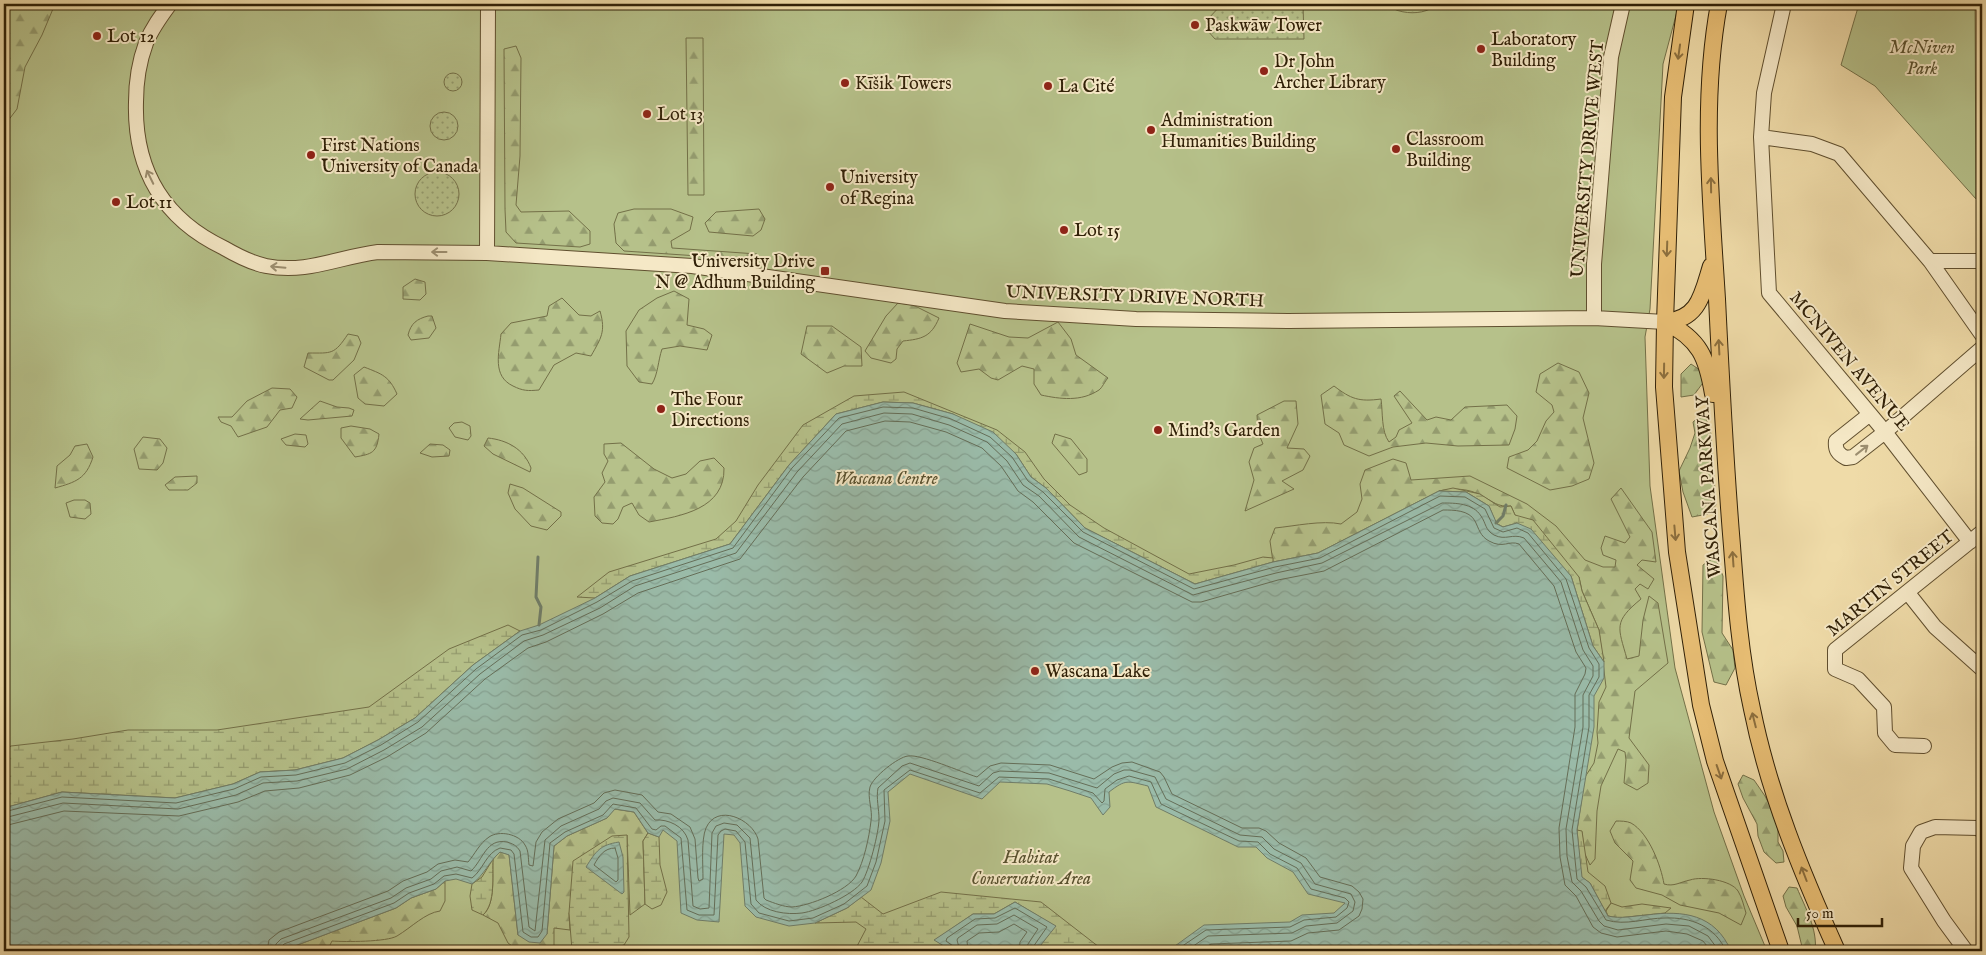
<svg xmlns="http://www.w3.org/2000/svg" width="1986" height="955" font-family="'IM FELL English',serif">
<style>
.green{fill:#b6c18a;stroke:#737048}
.forest{fill:url(#forest-firs);stroke:#737048}
.wetland{fill:url(#wetland-marsh);stroke:#737048}
.garden{fill:url(#garden-dots);stroke:#737048}
.water{fill:url(#water-waves);stroke:#707d68}
.lines{fill:none;stroke-linecap:round;stroke-linejoin:round}
.shore{stroke:#656e58;stroke-width:1}
.stream{stroke:#707d68;stroke-width:3}
.minor-casing{stroke:#604f2f;stroke-width:16}
.major-casing{stroke:#302007;stroke-width:18}
.minor{stroke:#f5e8c6;stroke-width:14}
.major{stroke:#e8be74;stroke-width:16}
.oneway{stroke:#8c6f3e}
.oneway2{stroke:#9c8e70}
.poi-dot{fill:#8f2418;stroke:#f5e8c6;stroke-width:2}
.labels{text-anchor:middle;stroke-width:4;stroke-linejoin:round;paint-order:stroke}
.poi-label{font-size:18px;fill:#302007;stroke:#f5e8c6;text-anchor:start}
.park-label{font-size:18px;font-style:italic;fill:#58502e;stroke:#f5e8c6}
.street-label{font-size:18px;fill:#302007;stroke:#f5e8c6}
</style>
<defs>
<pattern id="forest-firs" width="22" height="20" patternUnits="userSpaceOnUse" patternTransform="scale(1.25)"><rect width="22" height="20" fill="#b6c18a"/><path d="M5 1l3.5 6h-7zM16 11l3.5 6h-7z" fill="#949c6f"/></pattern>
<pattern id="wetland-marsh" width="20" height="14" patternUnits="userSpaceOnUse" patternTransform="scale(1.25)"><rect width="20" height="14" fill="#b6c18a"/><path d="M1 5h8M5 5V1M11 12h8M15 12V8" fill="none" stroke="#949c6f"/></pattern>
<pattern id="garden-dots" width="8" height="8" patternUnits="userSpaceOnUse" patternTransform="scale(1.25)"><rect width="8" height="8" fill="#b6c18a"/><path d="M2 2h.1M6 6h.1" fill="none" stroke="#949c6f" stroke-width="1.8" stroke-linecap="round"/></pattern>
<pattern id="water-waves" width="16" height="10" patternUnits="userSpaceOnUse" patternTransform="scale(1.25)"><rect width="16" height="10" fill="#9abba9"/><path d="M0 5q4-4 8 0t8 0" fill="none" stroke="#85a090"/></pattern>
</defs>
<rect width="100%" height="100%" fill="#efdba8"/>
<filter id="stains"><feTurbulence type="fractalNoise" baseFrequency=".004" numOctaves="4"/><feColorMatrix values="0 0 0 0 .2 0 0 0 0 .09 0 0 0 0 .02 0 0 0 .5 -.17"/></filter>
<radialGradient id="worn" r=".72"><stop offset=".6" stop-color="#630" stop-opacity="0"/><stop offset="1" stop-color="#630" stop-opacity=".3"/></radialGradient>
<path class="green" d="M4 4H1679L1663 64 1650 309 1645 337 1650 486 1675 668 1714 812 1744 896 1767 951H4Z
M1859 4H1975L1976 199 1875 86 1841 65Z"/>
<path class="forest" d="M11 4H55L42 35 25 67 17 109 4 126V18Z
M686 38H703L704 195H688Z
M516 46 521 58 520 156 516 205 521 212 569 211 590 231V244L580 247 516 243 506 232 505 209 504 49Z
M634 209H671L693 217 690 230 671 241 672 248 757 254 758 260 624 251 616 243 614 224 618 213Z
M759 209 765 219 761 230 753 236 709 232 705 223 716 212Z
M415 279 425 282 426 294 420 300 403 299V287Z
M674 291 689 299 687 325 704 329 712 335 707 350 680 346 662 349C658 361 658 374 652 384L639 382 627 366 626 331 639 310 657 298Z
M562 298 579 315 591 316 600 311C606 332 601 338 591 356L576 353 554 365 539 390C528 391 523 391 513 386 492 376 499 353 501 334L511 323 547 316 549 306Z
M898 303 913 305 939 318C931 337 922 339 903 341L897 349 896 359 891 363 871 358 865 351 886 316Z
M428 316H432L436 328 429 338 411 340 408 335C411 323 417 319 428 316Z
M1058 322 1071 339 1076 355 1108 378C1105 381 1102 388 1099 390 1081 402 1060 399 1041 395L1034 384V369L1022 366 998 380 991 378 979 369 961 372 957 363 970 324 1009 337 1028 338Z
M807 326H832L861 347 862 366H844L827 373 801 354Z
M348 334 358 336 361 343 354 360 333 380H329L304 367 308 353C332 353 334 355 348 334Z
M1558 363 1579 372 1589 393 1583 418 1594 463 1589 479 1572 486 1550 490 1507 468 1509 457 1528 450 1537 441 1546 421 1554 412 1552 405 1536 392 1540 374Z
M1691 364 1700 370 1705 380 1694 395 1681 397V374Z
M364 367C382 374 389 376 397 394L384 406 365 404 358 398 354 375Z
M1334 386C1351 399 1359 402 1381 399 1383 413 1381 431 1389 442L1396 437 1399 430 1412 423 1394 396 1400 391 1427 420 1436 417 1451 420 1465 407 1507 405 1517 416 1515 429 1509 445 1458 446 1426 443 1393 447 1369 456 1344 445 1339 433 1325 424 1321 395Z
M272 388 290 389 297 397 292 408 280 410 267 427 238 437 231 426 221 422 218 417H232L247 401Z
M320 401 337 407 349 408 354 410 352 416 308 420 300 419Z
M1284 401H1296L1298 424 1287 448 1304 449 1310 456 1303 470 1282 481 1294 489 1245 511 1254 480 1249 462 1254 448 1263 444 1258 432 1257 415Z
M1704 412 1711 434 1716 505 1708 514 1692 517 1683 492 1679 471 1690 448 1695 433 1693 422Z
M462 422 470 426 471 436 468 440 455 437 449 428 454 423Z
M351 426 370 429 379 434C377 453 372 454 355 457L341 438V428Z
M295 434 306 435 308 444 305 447 286 445 281 439Z
M1055 434 1071 439 1087 459V472L1079 475 1052 443Z
M143 437 160 439 167 448 163 463 157 470 139 469 134 449Z
M488 438C507 440 524 449 531 468L530 472 493 454 484 446Z
M621 443 654 469 672 478 686 474 700 461 714 458 724 468C725 509 681 516 649 522L639 515 632 503 623 507 618 519 613 524 602 523 595 516 594 497 605 482 602 473 608 461 604 454V444Z
M87 444 93 457C86 479 76 482 55 488L57 466 70 455 75 446Z
M430 444 443 445 450 450 449 456 432 457 420 453Z
M1393 459 1406 463 1411 480 1470 476 1527 504 1556 526 1585 560 1603 567H1615L1616 560 1603 555 1601 548 1605 536 1625 543 1630 537 1611 499 1621 488 1652 532 1656 562 1642 560 1637 565 1654 579 1648 589 1640 584 1635 589 1641 599C1613 622 1618 627 1627 659L1639 656 1643 620 1649 596 1658 603 1668 663 1635 691 1629 738 1649 765 1648 783 1637 790 1624 783 1626 760 1625 752 1618 749 1601 786 1597 811 1595 859 1590 865 1584 852 1582 832 1577 830 1585 777 1594 763 1598 743 1597 732 1599 702 1606 687 1599 630 1582 591 1579 577 1515 515 1511 506C1497 507 1494 502 1482 496 1469 488 1453 488 1439 491L1318 553 1273 562 1270 541 1275 528C1295 526 1322 520 1341 524L1357 512 1362 499 1360 484 1365 470Z
M197 476V483L188 490H169L165 485 175 477Z
M510 484 523 488 561 512V516L547 530 531 526 515 509 508 493Z
M74 500H85L90 503 91 514 85 519 70 517 66 503Z
M1715 557 1723 576 1722 633 1733 650 1735 668 1726 685 1714 682 1702 632 1703 565Z
M1743 775 1754 780 1765 796 1775 816 1778 831V842L1783 851 1784 862 1776 863 1764 852 1758 836 1757 824 1743 798 1738 784Z
M614 809 634 812 648 833 643 841 645 904 630 915 627 835 569 913 570 930 554 928V951H519L508 943 498 923 483 915C496 903 492 876 493 859L500 852 509 854 518 935 547 934 554 846 567 836 607 818Z
M1616 821C1620 821 1627 821 1631 823 1649 833 1661 866 1664 884 1674 887 1680 882 1690 880 1702 876 1731 880 1738 891 1742 897 1744 907 1746 913L1741 925 1719 913 1680 905 1662 895 1636 888 1630 880 1633 861 1615 843 1610 831Z
M445 881V901L440 911C425 913 412 927 397 936 387 942 345 942 332 941L327 951H259L284 950 396 908 411 898 436 889Z
M1789 887 1797 888C1805 907 1818 930 1815 951H1803L1797 926 1786 907 1783 896Z
M1611 903 1622 907 1642 904 1671 908 1665 913 1618 918 1608 916 1606 911Z"/>
<path class="wetland" d="M904 392 997 430 1025 452 1044 479 1070 505 1104 528 1189 574 1234 565 1263 557 1273 558V562L1195 584 1085 528 1046 488 1031 477 1016 454 953 414 913 403 883 402 836 414 789 465 730 544 630 576 595 598 577 597 609 572 716 539 736 521 758 485 803 425 854 396Z
M1453 488 1480 494 1500 507 1511 506 1515 515 1533 520 1579 577 1582 591 1599 630 1604 662 1593 646 1571 576 1517 523 1503 527 1496 523 1489 506 1466 492 1439 491Z
M508 625 520 631 473 665 415 718 378 740 343 758 295 770 260 772 233 784 175 798 62 792 4 808V750L11 746 73 739 128 730H217L369 707 449 649Z
M1577 830 1582 831 1588 872 1605 886 1611 903 1605 911 1590 883 1581 877Z
M648 833 659 837 660 865 667 892 661 905 652 909 645 904 643 841Z
M627 835 629 937 624 945 603 951 572 950 569 913 573 861 612 836Z
M493 859C492 876 496 903 483 915L472 910 470 896 472 884 482 877Z
M941 892 1041 902 1099 947V951H1036L1055 926 1015 902 994 914H973L935 940 952 951H858L855 950 866 929 856 922 815 923 847 908 861 897 883 914Z"/>
<path class="garden" d="M1222 4H1303L1304 39H1215L1207 30V20Z
M1393 4H1430V9C1420 14 1405 14 1394 9Z
M444 82a9 9 0 1 1 18 0a9 9 0 1 1-18 0Z
M430 126a14 14 0 1 1 28 0a14 14 0 1 1-28 0Z
M415 194a22 22 0 1 1 44 0a22 22 0 1 1-44 0Z"/>
<path class="water" d="M883 402 913 403 953 414 993 432 1016 454 1031 477 1046 488 1085 528 1195 584 1273 562 1318 553 1439 491 1466 492 1489 506 1497 524 1503 527 1517 523 1531 529 1571 576 1593 646 1604 662V678L1594 696V727L1577 830 1582 877 1590 883 1608 916C1621 919 1633 916 1647 915 1683 910 1715 914 1731 951H1168L1204 925 1290 922 1302 915 1334 913 1345 903 1308 894 1293 872 1267 858 1256 847H1238L1156 807 1148 786C1127 781 1126 779 1109 792L1110 807 1103 815 1091 798 1070 791 1047 784 1000 782 982 799 910 774 888 792 890 821 881 863 871 890 847 908 815 923 789 926 756 917 745 906 740 843 734 835 724 834 719 922 697 920 681 913 677 841 663 830 659 837 648 833 634 812 615 809 607 818 567 836 554 846 547 934 540 943 529 942 518 935 509 855 500 852C488 863 485 874 472 884L456 879 445 881 436 889 411 898 396 908 284 950 4 951V808L62 792 175 798 233 784 260 772 295 770 343 758 378 740 415 718 473 665 520 631 539 625 595 598 630 576 730 544 789 465 836 414Z
M619 842 623 857 624 892 622 894 586 867C596 851 600 845 619 842Z
M1015 902 1056 926 1036 951H952L934 940 973 914H994Z"/>
<g class="lines">
<path class="shore" d="M4 812 62 797 176 803 234 789 261 777 296 775 345 763 381 745 418 722 476 669 522 635 541 630 597 602 632 581 733 548 792 468 839 418 883 407 913 408 951 419 990 437 1012 457 1028 481 1043 492 1083 532 1194 589 1275 567 1320 558 1440 496 1465 497 1485 509 1494 528 1503 532 1517 528 1528 533 1566 579 1589 648 1599 664V677L1589 695V727L1572 830 1577 879 1586 887 1606 920C1626 926 1645 918 1665 918 1691 917 1715 926 1726 951
M4 818 63 803 178 809 236 795 263 783 297 781 347 769 384 750 422 727 480 674 524 641 543 635 600 608 635 586 736 553 797 472 842 424 884 413 912 414 949 425 987 442 1007 461 1023 485 1039 496 1079 537 1193 595 1276 573 1322 563 1442 503C1455 503 1473 503 1481 516 1486 523 1485 530 1494 535 1506 541 1512 533 1524 538L1561 582 1583 650 1593 666V676L1583 695V727L1566 829 1567 856 1572 882 1581 891 1599 921 1604 926 1618 930 1666 924 1689 926 1708 936 1719 951
M4 826 64 811 179 816 238 802 265 791 299 788 350 775 387 757 426 733 485 679 528 648 546 642 603 614 638 593 740 559 803 477 846 431 885 421 910 422 946 432 982 448 1001 466 1018 491 1033 502 1074 543 1192 602H1201L1278 580 1324 571 1443 510C1454 510 1469 510 1475 521 1479 529 1480 536 1489 541 1503 549 1509 540 1519 544L1554 586 1576 652 1586 668 1585 674 1575 694V727L1559 828 1560 857 1565 885 1576 896 1593 927 1601 933 1617 937 1666 931 1687 934 1703 941 1711 951
M615 848 618 858V880L616 882 594 865C599 856 604 848 615 848Z
M267 951 269 940 279 932 388 891 403 881 427 872 438 864 455 860 468 862C475 854 479 844 489 837 499 830 519 834 525 845 529 851 528 858 529 865L533 866 536 842 542 832 558 819 594 803 604 793 615 790 642 795 658 812 671 814 690 827 695 839 698 878 699 881 703 879C703 865 701 840 706 828 717 803 752 819 758 839L764 898 766 900C774 903 784 907 792 907 809 906 847 891 856 876 864 861 869 838 871 821 873 810 867 798 870 787 873 777 898 757 908 756 921 754 961 772 977 777L990 766 1001 763 1050 765 1094 779 1112 767 1122 763 1132 762 1160 772 1164 777 1172 794 1242 828H1259L1266 831 1279 843 1306 858 1320 877 1352 886 1359 892 1363 899 1362 909 1359 916 1339 930 1308 933 1291 941 1211 944 1199 951
M274 951 276 944 281 939 391 898 406 888 431 879 441 871 457 867 471 871C483 860 486 838 507 842 513 844 516 845 520 851L529 927 535 931 545 840 561 826 599 809 606 801 613 798 640 803 655 820C668 819 684 826 688 840L693 906 700 909 709 908 712 833 716 826 724 823 737 825 750 838 756 900C765 912 787 915 802 913 817 911 853 895 862 882 869 871 879 832 879 819 879 809 876 798 878 788L902 766 910 763 979 786 993 773 1000 771 1049 773 1097 788 1114 774 1124 770H1130L1155 777 1166 799 1240 835 1262 837 1274 849 1301 863 1315 884 1351 894 1355 902 1353 911 1337 923 1306 926 1292 933 1208 936 1186 951
M281 951V947L284 944 394 903 409 893 434 884 444 876 456 874 472 878C483 870 486 853 500 848L511 850 514 854 523 932 531 937H538L542 931 550 843 565 832 603 815 613 804 636 808 652 829 656 830 661 826H665L681 838 687 910 699 915H714L718 835 721 831 725 829 736 831 745 842 751 904 759 913 789 921 813 918 844 904 867 886 876 862 885 821 884 790 910 770 980 793 999 777 1049 779 1093 793 1102 803 1104 801 1105 789 1117 780 1129 776 1151 782 1161 804 1239 841 1258 842 1270 854 1297 868 1311 889 1345 898 1349 902 1347 908 1336 917 1304 920 1290 927 1206 930 1175 951
M954 951 953 946 946 941 947 938 975 919 995 918 1015 908 1047 927 1033 947V951
M960 951 957 940 958 938 977 925 997 924 1014 915 1038 929 1028 944 1026 951
M968 951 967 941 979 933 999 932 1014 924 1027 932 1020 942 1019 951"/>
<path class="stream" d="M1496 523 1503 516 1506 505
M538 557 536 597 541 607 539 625"/>
<defs>
<path id="minor" d="M170 4C161 16 152 28 146 43 139 62 136 81 136 102 134 169 163 219 224 248 236 255 252 263 266 266 307 274 338 257 378 252L487 253 692 266 1005 311 1136 319 1288 321 1594 318 1665 322
M1784 4 1764 93 1761 137 1769 293 1885 432 1970 542
M1761 137 1812 144 1839 154 1930 261 1982 335
M487 253 488 4
M1930 261H1982
M1594 318V264L1611 57 1623 4
M1870 414 1836 441C1835 450 1838 454 1846 458L1853 457 1885 432 1982 348
M1908 593 1935 627 1982 669
M1924 746 1895 745 1885 733 1884 707 1858 679 1835 669V650L1982 532
M1966 951 1944 921 1911 868 1913 846 1921 832 1935 827 1978 828 1982 831"/>
<path id="major" d="M1686 4 1673 97 1665 322 1664 387 1677 552 1701 705 1715 761 1781 951
M1719 4C1701 101 1711 201 1717 299 1721 381 1725 463 1732 546 1736 600 1740 655 1752 709 1769 794 1802 873 1837 951
M1665 322C1700 339 1707 358 1713 394
M1665 322C1699 319 1702 295 1711 266"/>
</defs>
<use href="#minor" class="minor-casing"/>
<use href="#major" class="major-casing"/>
<use href="#minor" class="minor"/>
<use href="#major" class="major"/>
</g>
<defs><path id="oneway-shaft" d="M-6 0H5M1.5-3L5.5 0L1.5 3" fill="none" stroke-width="1.6" stroke-linecap="round" stroke-linejoin="round" transform="scale(1.25)"/></defs>
<g class="oneway">
<use href="#oneway-shaft" transform="translate(1679 52) rotate(98)"/>
<use href="#oneway-shaft" transform="translate(1711 185) rotate(-91)"/>
<use href="#oneway-shaft" transform="translate(1667 249) rotate(92)"/>
<use href="#oneway-shaft" transform="translate(1719 347) rotate(-93)"/>
<use href="#oneway-shaft" transform="translate(1664 371) rotate(91)"/>
<use href="#oneway-shaft" transform="translate(1675 533) rotate(85)"/>
<use href="#oneway-shaft" transform="translate(1733 559) rotate(-94)"/>
<use href="#oneway-shaft" transform="translate(1754 720) rotate(-104)"/>
<use href="#oneway-shaft" transform="translate(1719 772) rotate(71)"/>
<use href="#oneway-shaft" transform="translate(1804 874) rotate(-111)"/>
</g>
<g class="oneway2">
<use href="#oneway-shaft" transform="translate(150 177) rotate(-116)"/>
<use href="#oneway-shaft" transform="translate(439 252) rotate(-180)"/>
<use href="#oneway-shaft" transform="translate(278 267) rotate(-175)"/>
<use href="#oneway-shaft" transform="translate(1862 450) rotate(-38)"/>
</g>
<g class="poi-dot">
<circle cx="1195" cy="25" r="5"/>
<circle cx="97" cy="36" r="5"/>
<circle cx="1481" cy="49" r="5"/>
<circle cx="1264" cy="71" r="5"/>
<circle cx="845" cy="83" r="5"/>
<circle cx="1048" cy="86" r="5"/>
<circle cx="647" cy="114" r="5"/>
<circle cx="1151" cy="130" r="5"/>
<circle cx="1396" cy="149" r="5"/>
<circle cx="311" cy="155" r="5"/>
<circle cx="830" cy="187" r="5"/>
<circle cx="116" cy="202" r="5"/>
<circle cx="1064" cy="230" r="5"/>
<rect x="820" y="266" width="10" height="10" rx="2.5"/>
<circle cx="661" cy="409" r="5"/>
<circle cx="1158" cy="430" r="5"/>
<circle cx="1035" cy="671" r="5"/>
</g>
<g class="labels">
<g class="poi-label">
<text x="1205" y="31">Paskwāw Tower</text>
<text x="107" y="42">Lot 12</text>
<text x="1491" y="45">Laboratory<tspan x="1491" dy="21">Building</tspan></text>
<text x="1274" y="67">Dr John<tspan x="1274" dy="21">Archer Library</tspan></text>
<text x="855" y="89">Kīšik Towers</text>
<text x="1058" y="92">La Cité</text>
<text x="657" y="120">Lot 13</text>
<text x="1161" y="126">Administration<tspan x="1161" dy="21">Humanities Building</tspan></text>
<text x="1406" y="145">Classroom<tspan x="1406" dy="21">Building</tspan></text>
<text x="321" y="151">First Nations<tspan x="321" dy="21">University of Canada</tspan></text>
<text x="840" y="183">University<tspan x="840" dy="21">of Regina</tspan></text>
<text x="126" y="208">Lot 11</text>
<text x="1074" y="236">Lot 15</text>
<text x="815" y="267" text-anchor="end">University Drive<tspan x="815" dy="21">N @ Adhum Building</tspan></text>
<text x="671" y="405">The Four<tspan x="671" dy="21">Directions</tspan></text>
<text x="1168" y="436">Mind's Garden</text>
<text x="1045" y="677">Wascana Lake</text>
</g>
<g class="park-label">
<text x="1922" y="53">McNiven<tspan x="1922" dy="21">Park</tspan></text>
<text x="886" y="484">Wascana Centre</text>
<text x="1031" y="863">Habitat<tspan x="1031" dy="21">Conservation Area</tspan></text>
</g>
<g class="street-label">
<text transform="translate(1587 159) rotate(-85)" y="6">UNIVERSITY DRIVE WEST</text>
<text transform="translate(1135 296) rotate(2)" y="6">UNIVERSITY DRIVE NORTH</text>
<text transform="translate(1850 361) rotate(50)" y="6">MCNIVEN AVENUE</text>
<text transform="translate(1708 487) rotate(-94)" y="6">WASCANA PARKWAY</text>
<text transform="translate(1890 583) rotate(-39)" y="6">MARTIN STREET</text>
</g>
</g>
<rect width="1986" height="955" fill="none" stroke="#efdba8" stroke-width="20"/>
<rect x="5" y="5" width="1976" height="945" fill="none" stroke="#302007" stroke-width="2.5"/>
<rect x="10" y="10" width="1966" height="935" fill="none" stroke="#302007"/>
<path d="M1798 918v8h84v-8" fill="none" stroke="#302007" stroke-width="2.5"/>
<text x="1806" y="918" font-size="15" fill="#302007" stroke="#f5e8c6" stroke-width="4" paint-order="stroke">50 m</text>
<rect width="100%" height="100%" filter="url(#stains)"/>
<rect width="100%" height="100%" fill="url(#worn)"/>
</svg>
